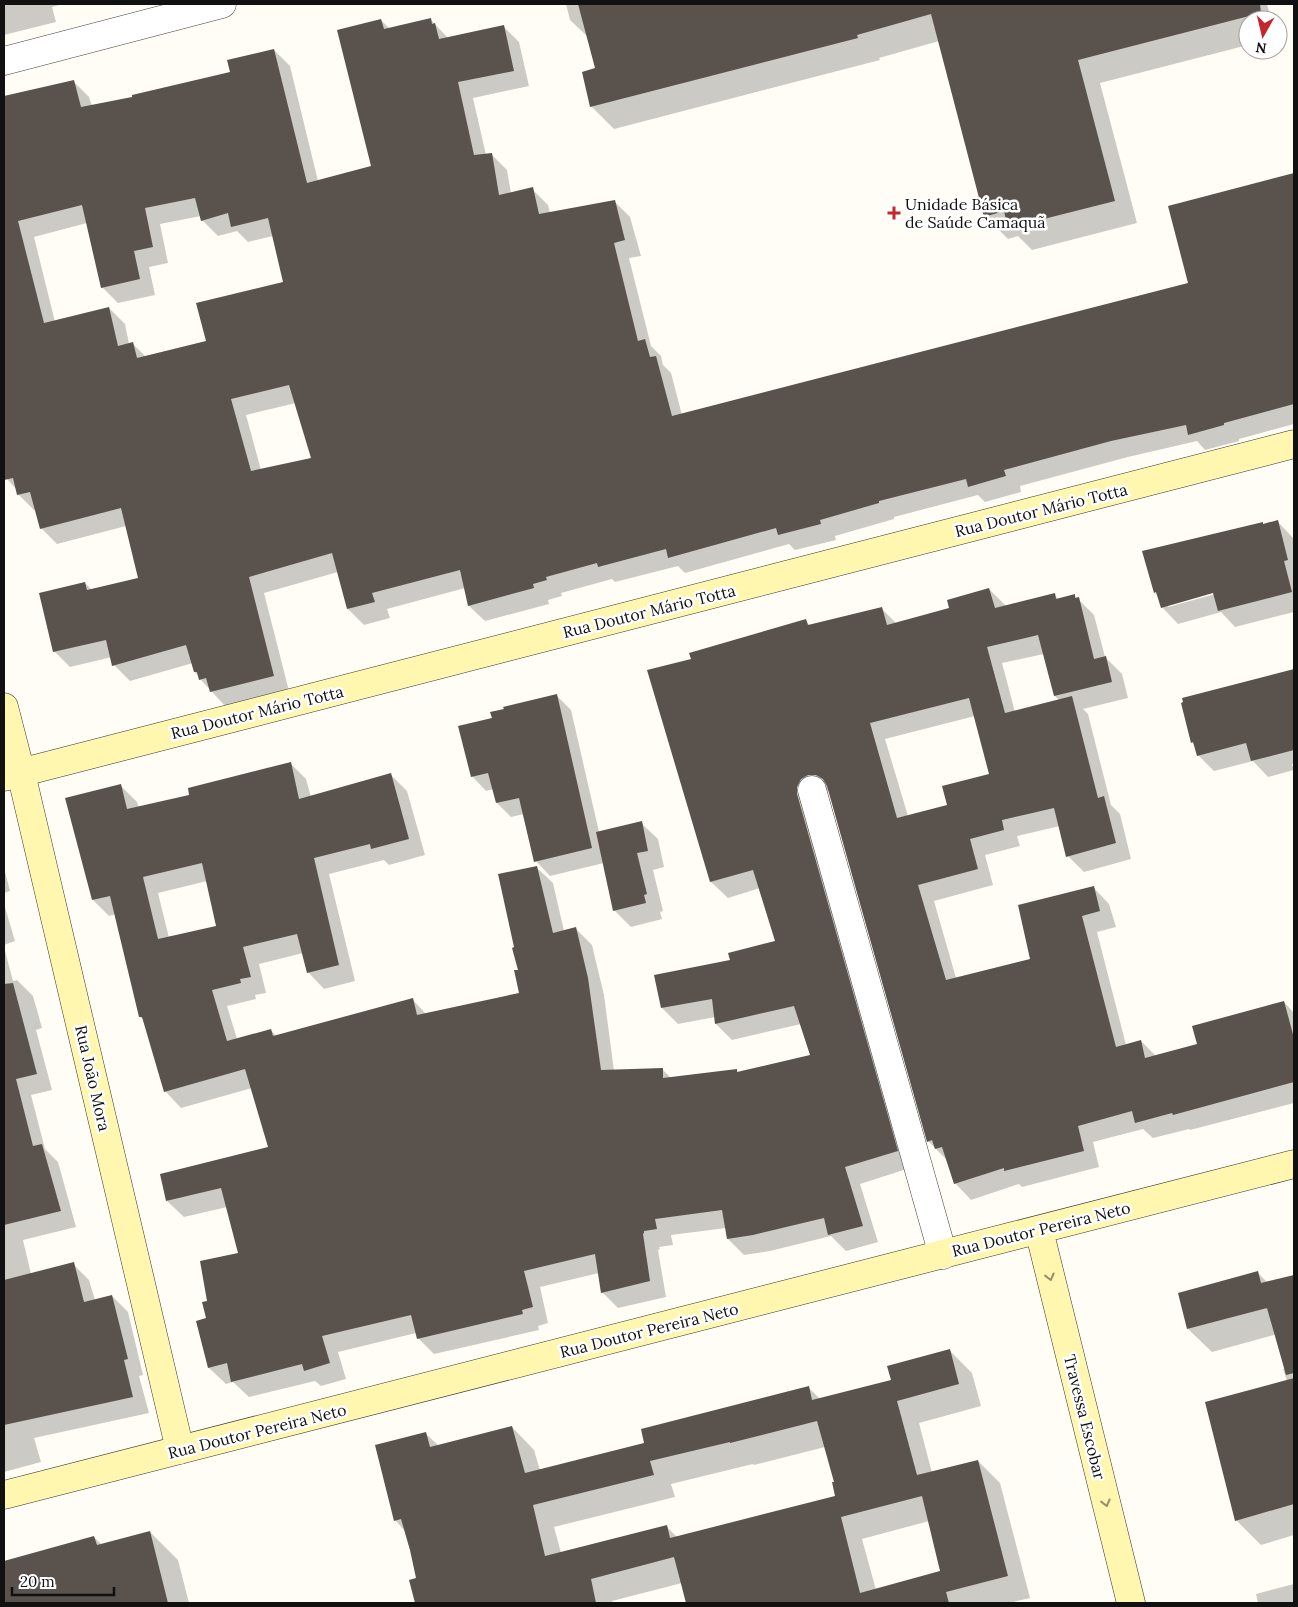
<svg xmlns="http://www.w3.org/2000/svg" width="1298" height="1607" font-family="Lora,serif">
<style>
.shadow{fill:#0003;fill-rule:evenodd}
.building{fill:#5a524d;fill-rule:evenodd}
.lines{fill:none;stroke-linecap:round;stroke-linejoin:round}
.street-casing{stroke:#444;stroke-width:29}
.secondary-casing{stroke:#333;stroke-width:29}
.street{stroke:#fff;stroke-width:28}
.secondary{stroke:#fff6b0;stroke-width:28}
.oneway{stroke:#948f68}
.poi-dot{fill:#c4262e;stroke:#fff;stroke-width:2}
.labels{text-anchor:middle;stroke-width:5;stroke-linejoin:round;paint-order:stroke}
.poi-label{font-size:16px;fill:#111;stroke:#fff;text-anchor:start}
.street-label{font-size:16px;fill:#111;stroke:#fff}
</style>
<rect width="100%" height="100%" fill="#fffdf5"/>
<path class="shadow" d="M4 4H63L52 7 56 22 4 35Z
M566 4H1267L1271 20H1248V45L1100 83 1137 223 1032 250 1018 236 1008 239 985 216 939 41 879 58 880 60 614 129 591 106 597 69 589 38 570 20Z
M430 19 448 38 503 26 519 42 529 86 473 98 486 155 491 154 507 170 511 193 532 189 548 205 550 213 614 201 630 217 641 256 629 258 651 346 661 356 663 365 671 373 682 415 1189 284 1169 207 1294 174V424L1239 439V441L1205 450 1197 441 1128 457 1020 486 1021 492 985 502 978 495 894 517V519L835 536 836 540 795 550 789 544 685 573 678 566 615 582 612 579 561 593 562 596 548 600 549 604 485 621 469 606 465 588 387 609 390 618 364 625 348 609 338 572 264 593 289 691 227 708 200 679 195 672 193 663 130 681 114 665 112 657 70 667 54 651 85 583 92 590 139 578 126 526 57 544 41 528 36 510H34L18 494 17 490 7 479 4 467V98L73 81 89 97 92 106 134 98 232 73 274 50 290 66 318 181 373 167 381 20 390 29ZM201 216 202 220 218 236 237 231 248 242 273 236 285 283 207 342 146 357 133 344H129L125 324 109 308 55 322 34 237 87 223 102 287 118 303 155 295 149 267 168 263 160 224ZM296 403 312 459 261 470 246 415Z
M1278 522 1294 539V612L1235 627 1221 612 1178 624 1162 607 1159 596 1155 593 1264 525ZM1219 590V593L1168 607V604Z
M989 589 1006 606 1054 594 1059 600 1075 596 1094 615 1105 657 1122 674 1128 698 1083 709 1088 714 1111 805 1120 814 1131 859 1084 872 1068 856 1060 826 1017 836 1020 846 985 855 993 885 934 901 956 978 1032 959 1093 887 1109 904 1116 927 1097 932 1126 1045 1141 1041 1156 1056 1198 1045 1284 1002 1294 1013V1103L1190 1130 1189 1129 1153 1138 1143 1129 1093 1142 1099 1167 1022 1187 1019 1184 971 1200 955 1183 947 1160 928 1141 830 791H825L913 1167 860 1184 878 1242 846 1251 831 1236 770 1251 744 1255 728 1239 726 1228 671 1235 673 1245 659 1247 660 1249 658 1250 666 1297 618 1308 602 1292 599 1273 540 1287 548 1323 538 1326 539 1330 434 1354 418 1338 416 1333 338 1352 346 1379 321 1386 315 1381 249 1397 233 1382 226 1384 209 1368 207 1319 208 1302 239 1254 227 1207 184 1217 167 1201 269 1148 252 1088 181 1108 165 1091 145 1021 140 1017 116 914 109 916 93 900 121 786 137 802 139 808 191 796 290 763 306 779 311 797 391 775 407 791 425 855 389 865 384 860 329 874 355 981 324 989 308 972 303 953 259 964 266 993 255 995 256 999 227 1006 237 1039 271 1030 276 1036 412 999 427 1015 520 994 519 970 536 867 553 883 564 931 576 929 592 945 604 995 614 1071 662 1069 671 1078 736 1070 739 1073 812 1056 801 1024 732 1040 716 1024 715 1017 678 1024 662 1008 731 961 776 942 760 888 728 898 711 882 649 671 693 660 806 621 810 626 882 609 897 624 950 609ZM1044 654 1055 696 1060 701 1015 712 1002 663ZM975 716 990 775 948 806 908 816 885 739ZM207 881 218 926 169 938 158 893Z
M1294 670V764H1292L1294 770 1268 777 1253 761 1214 771 1198 755 1196 746 1192 742 1183 699Z
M556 695 571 710 599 832 641 823 658 839 664 867 653 870 663 911 660 912 662 919 631 927 614 910 604 863 550 876 536 861 524 814 511 817 497 803 494 789 486 791 472 776 493 719Z
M4 868 10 891 4 893Z
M4 904 15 941 4 945Z
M4 947 13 981 17 980 33 996 42 1028 36 1030 52 1090 31 1095 45 1149 58 1162 76 1227 23 1240 31 1274 73 1264 89 1280 95 1300 112 1296 128 1312 143 1375 139 1376 149 1413 34 1438 41 1462 4 1472Z
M1258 1273 1268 1283 1294 1276V1341L1285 1332 1212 1352 1188 1329Z
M950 1351 972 1373 981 1406 919 1423 932 1473 978 1461 1000 1483 1030 1598 1009 1603H686L682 1583 612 1601 613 1603H430L422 1594 405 1531 395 1520 426 1434 439 1446 512 1427 534 1450 540 1470 646 1444 808 1387 820 1399 893 1380ZM825 1447 835 1483 837 1497 678 1538 666 1526 561 1553 554 1527 675 1497 671 1484 753 1464 754 1465ZM929 1521 941 1571 876 1590 862 1539Z
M1294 1366V1535L1261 1545 1236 1520 1287 1381 1283 1369Z
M150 1532 178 1560 189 1603H4V1562L94 1537 102 1545Z
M1294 1584V1603H1258L1256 1594Z"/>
<path class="building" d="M578 4H1260L1261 13 1078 60 1115 201 1008 228 1004 211 984 217 931 14 857 35 858 38 590 107 582 72 595 68Z
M431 18 432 24 435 23 439 39 504 25 514 71 458 82 474 155 492 153 499 195 533 187 539 214 615 200 625 240 614 243 638 341 645 339 650 357 656 356 672 416 1188 283 1168 206 1294 173V404L1224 423V425L1188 435 1186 425 1111 441 1004 470 1006 476 968 487 966 479 879 501V503L820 520 821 524 778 535 776 528 668 558 666 549 598 567 597 563 546 577 547 580 533 584 534 588 468 606 460 570 372 593 375 602 347 609 332 553 249 577 274 676 210 692 206 678 199 680 197 672H194L186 645 112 666 106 640 53 652 39 593 85 582 87 590 138 578 121 508 40 529 30 492 17 495 13 478 4 480V96L74 80 81 107 132 97V95L230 72 227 60 274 49 307 183 371 166 337 30 381 19 384 29ZM195 198 201 221 228 213 231 227 268 218 283 282 196 303 206 341 137 358 133 342 118 346 109 307 44 323 18 221 82 205 101 288 140 279 134 251 153 247 145 208ZM289 385 311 458 251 471 231 399Z
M1278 520 1288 560 1284 561 1292 592 1218 611 1213 593 1161 608 1156 592 1154 593 1142 551 1263 522V524Z
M989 588 995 608 1055 593 1056 599 1075 594V598L1079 597 1094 659 1106 656 1112 682 1054 696 1038 635 987 647 1005 713 1072 696 1098 798 1104 796 1116 843 1066 857 1054 808 1002 820 1004 830 970 839 978 869 918 885 946 980 1030 959 1018 905 1094 886 1100 911 1082 916 1116 1047 1141 1040 1145 1058 1197 1044 1192 1026 1284 1001 1294 1038V1082L1173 1115 1172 1113 1135 1123 1132 1111 1078 1126 1084 1151 1004 1171V1168L954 1184 942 1147 935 1149 932 1140 927 1142 827 786 823 779 816 775H808L801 779 797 787V794L898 1151 845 1167 863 1226 828 1235 824 1218 753 1235 727 1239 722 1210 655 1219 657 1229 644 1231V1233L643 1234 650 1281 601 1293 595 1254 524 1271 533 1307 522 1310 523 1314 417 1339 411 1315 322 1336 330 1363 304 1371 302 1364 231 1382 227 1363 208 1368 196 1321 206 1318 202 1302 207 1301 200 1261 238 1253 221 1188 166 1201 160 1174 268 1147 245 1069 164 1092 142 1017H139L110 896 92 900 65 798 121 784 127 809 189 795 188 788 291 762 299 799 391 773 409 839 371 849 370 844 314 858 339 965 307 973 297 934 243 947 251 977 240 979 241 983 212 990 227 1041 271 1029 273 1036 413 998 417 1015 519 993 514 970H518L512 948 514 947 498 874 537 866 553 933 576 927 588 978 601 1070 663 1068V1078L737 1069V1072L810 1055 794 1006 715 1024 712 999 661 1008 654 975 730 960 728 953 775 941 753 870 710 882 647 670 691 659 689 653 806 619 808 625 882 607 887 625 949 608 947 600ZM969 698 989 774 942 786 947 805 897 818 870 723ZM202 863 216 926 158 939 143 877Z
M1294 669V750L1251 761 1246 743 1197 756 1193 742 1191 743 1181 703 1183 702 1182 698Z
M557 694 592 848 534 862 519 798 496 803 488 773 471 777 458 726 492 718 490 712 504 709 503 707Z
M642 821 648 851 637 853 647 894 644 895 646 903 613 911 596 832Z
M13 983 37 1074 16 1079 33 1146 42 1144 61 1211 4 1225V984Z
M74 1262 84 1302 112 1295 128 1359 124 1360 133 1397 4 1425V1280Z
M1258 1271 1261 1283 1294 1275V1373L1286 1375 1265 1301 1267 1308 1187 1329 1178 1293Z
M950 1349 959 1384 897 1401 917 1475 978 1460 1008 1576 946 1592 949 1603H686L674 1557 591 1579 596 1603H415L409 1580 416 1578 410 1550 401 1519 394 1521 375 1445 426 1432 430 1447 512 1426 525 1473 644 1443 641 1429 809 1386 812 1400 891 1380 887 1366ZM817 1421 834 1482H832L835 1496 670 1538 667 1525 545 1556 533 1505 654 1475 650 1461 730 1442V1443ZM922 1496 940 1571 860 1593 841 1517Z
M1294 1378V1504L1235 1521 1205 1402Z
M150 1531 168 1603H4V1561L94 1536 97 1545Z"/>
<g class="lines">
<defs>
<path id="street" d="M4 61 222 4
M812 790 943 1255"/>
<path id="secondary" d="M4 707 21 773 180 1450
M4 777 1294 444
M1039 1230 1131 1603
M4 1495 1294 1164"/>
</defs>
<use href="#street" class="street-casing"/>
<use href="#secondary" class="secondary-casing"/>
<use href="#street" class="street"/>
<use href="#secondary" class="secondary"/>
</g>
<defs><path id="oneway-chevron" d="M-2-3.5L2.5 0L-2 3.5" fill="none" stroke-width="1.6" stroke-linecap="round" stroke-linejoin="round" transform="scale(1.25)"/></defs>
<g class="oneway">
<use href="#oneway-chevron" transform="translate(1050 1277) rotate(76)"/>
<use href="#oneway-chevron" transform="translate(1106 1503) rotate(76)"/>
</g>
<path class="poi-dot" d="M891.5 205.5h5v5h5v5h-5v5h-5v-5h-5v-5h5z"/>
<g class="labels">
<g class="poi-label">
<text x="905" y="210">Unidade Básica<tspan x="905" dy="18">de Saúde Camaquã</tspan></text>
</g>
<g class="street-label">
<text transform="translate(1041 510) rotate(-14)" y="6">Rua Doutor Mário Totta</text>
<text transform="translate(649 611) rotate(-14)" y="6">Rua Doutor Mário Totta</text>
<text transform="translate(257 712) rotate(-14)" y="6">Rua Doutor Mário Totta</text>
<text transform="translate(93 1078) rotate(77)" y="6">Rua João Mora</text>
<text transform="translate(1041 1229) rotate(-14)" y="6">Rua Doutor Pereira Neto</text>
<text transform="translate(649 1330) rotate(-14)" y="6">Rua Doutor Pereira Neto</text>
<text transform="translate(1085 1417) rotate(76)" y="6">Travessa Escobar</text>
<text transform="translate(257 1431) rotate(-14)" y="6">Rua Doutor Pereira Neto</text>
</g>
</g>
<rect width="1298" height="1607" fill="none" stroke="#111111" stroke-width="10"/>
<g transform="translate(1263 35) rotate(188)"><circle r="24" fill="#ffffff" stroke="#a0a0a0"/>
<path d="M0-4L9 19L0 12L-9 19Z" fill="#c4262e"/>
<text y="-8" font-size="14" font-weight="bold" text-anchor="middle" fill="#111111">N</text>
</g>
<path d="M12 1587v8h102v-8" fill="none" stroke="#111111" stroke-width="2.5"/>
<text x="20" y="1587" font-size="15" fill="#111111" stroke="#ffffff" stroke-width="4" paint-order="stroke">20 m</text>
</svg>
